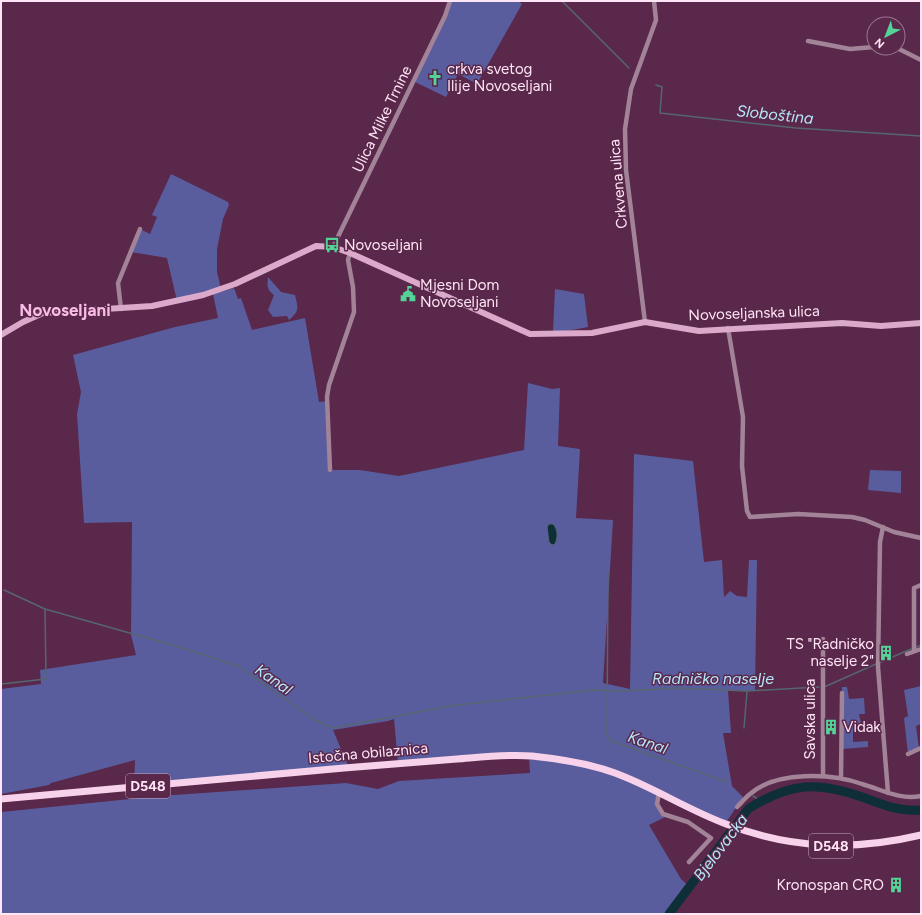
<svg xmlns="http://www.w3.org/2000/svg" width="922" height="915" font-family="Figtree,sans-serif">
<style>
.green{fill:#595d9e}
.water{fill:#0e2f38;stroke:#566671}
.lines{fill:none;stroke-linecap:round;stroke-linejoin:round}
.stream{stroke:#566671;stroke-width:1.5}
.river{stroke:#0e2f38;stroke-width:9}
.minor{stroke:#a28397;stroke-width:4.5}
.secondary{stroke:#dbaaca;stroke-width:6}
.primary{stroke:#f8d2ea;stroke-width:7}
.labels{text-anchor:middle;stroke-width:3;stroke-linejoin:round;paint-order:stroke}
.shield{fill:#59284b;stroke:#cdacc2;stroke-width:1}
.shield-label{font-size:14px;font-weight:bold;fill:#ffe5f5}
.poi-label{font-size:15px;fill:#ffe5f5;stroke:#59284b;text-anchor:start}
.street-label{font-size:15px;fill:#ffe5f5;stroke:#59284b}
.water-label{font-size:16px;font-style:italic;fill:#b7e7f7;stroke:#59284b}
.quarter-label{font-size:17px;font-weight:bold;fill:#f9bce5;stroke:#59284b}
</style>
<rect width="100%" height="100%" fill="#59284b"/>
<path class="green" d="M450 1H518L522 4 477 84 458 74 446 97 413 81Z
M171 174 228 202 229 205 223 219 217 249V272L221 289 177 301 167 258 131 252 140 229 150 234 157 217 152 215Z
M268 277 281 292 295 295C298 308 300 311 289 320L287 316 273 317 268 310 274 295C267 290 267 285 268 277Z
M234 288 238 299 241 298 252 330 305 318 319 402 328 401 330 470H360L399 476 524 450 528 383 552 389 560 388 558 446 580 449 576 518 613 520 603 683 630 689 634 454 693 461 704 562 722 560 724 597 730 591 737 596 747 597 749 560H757L755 691H728L731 733H723L732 786 743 797 725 824 658 793 655 803 661 815 667 816 649 825 681 879 690 887 669 914H1V812L160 796 346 783 378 789 399 781 530 773 529 757 398 763 394 719 388 721 333 730 349 768 134 787 135 760 51 783 49 785 1 794V689L41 684 40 670 136 655 131 635 132 522 84 523 77 414 81 392 73 355 175 327 218 318 213 294Z
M555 289 584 294 588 327 561 332 553 331Z
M870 470 901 471V493L868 490Z
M921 686V724L916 726 919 749 908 754 904 718 908 716 904 690Z
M842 687H847L849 699 864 698 865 714H859L861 723 853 725V742L868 741V747L842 749Z"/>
<path class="water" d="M549 524H553C558 529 558 538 555 544L552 545 549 542 547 527Z"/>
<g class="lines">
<path class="stream" d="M562 1 629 68
M656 85 662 87 660 113 796 128 921 136
M608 573 607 736 611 741 727 782
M4 590 45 609
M916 647 921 645
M881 662 911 649
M1 684 46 679 45 609 179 647 238 666 315 720 332 728 456 705 594 690 622 691 676 688 747 691 819 687
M824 687 876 664
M744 728 747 692
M753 796 761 801"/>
<path class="river" d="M669 914 748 809C791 782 818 781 865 798 883 805 901 812 921 810"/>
<path class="minor" d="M808 41 850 49 874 47
M897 48 921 60
M333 247 445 16 450 1
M121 309 118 283 140 229
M645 322 626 170 625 129 631 89 656 20 654 1
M728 328 743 417 742 466 747 511 750 517 798 514 852 517 865 520 894 532 921 538
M330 470 327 397 329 385 354 312 353 287 348 260 350 253
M883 527 880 542 878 667 888 793
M914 651V588L921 585
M907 654 921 649
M908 754 921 748
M823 776V639
M841 778 842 693
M659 793 657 804 663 814 688 822 711 838 689 862
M737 807C741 803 745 798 750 794 776 771 831 773 862 784 883 790 899 800 921 796"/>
<path class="secondary" d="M1 335 23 322 43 313 152 306 203 295 235 284 316 246 333 247 350 253 530 334 592 333 645 322 699 331 842 323 881 326 921 323"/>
<path class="primary" d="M1 799C115 789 230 778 344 768 382 765 419 762 457 759 482 757 507 754 532 756 560 759 588 763 615 773 653 787 688 810 726 824 791 849 854 851 921 835"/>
</g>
<defs>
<symbol id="church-bare" viewBox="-9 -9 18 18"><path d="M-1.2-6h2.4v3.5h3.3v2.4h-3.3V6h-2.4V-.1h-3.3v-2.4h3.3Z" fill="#53d396" stroke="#59284b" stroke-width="2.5" paint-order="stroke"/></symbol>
<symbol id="bus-bare" viewBox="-9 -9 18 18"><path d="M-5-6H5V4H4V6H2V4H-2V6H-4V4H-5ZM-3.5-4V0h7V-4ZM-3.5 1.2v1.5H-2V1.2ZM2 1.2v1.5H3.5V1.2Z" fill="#53d396" stroke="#59284b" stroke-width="2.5" paint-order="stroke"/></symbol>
<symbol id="civic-bare" viewBox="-9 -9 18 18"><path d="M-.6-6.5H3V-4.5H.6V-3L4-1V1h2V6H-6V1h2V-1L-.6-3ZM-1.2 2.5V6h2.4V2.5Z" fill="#53d396" stroke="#59284b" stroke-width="2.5" paint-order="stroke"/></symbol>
<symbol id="building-bare" viewBox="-9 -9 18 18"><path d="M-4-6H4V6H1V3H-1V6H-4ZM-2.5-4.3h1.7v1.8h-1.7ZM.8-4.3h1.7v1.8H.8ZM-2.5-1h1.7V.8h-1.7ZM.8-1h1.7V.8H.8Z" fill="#53d396" stroke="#59284b" stroke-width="2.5" paint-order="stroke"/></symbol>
</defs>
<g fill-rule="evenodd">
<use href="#church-bare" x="424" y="67" width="22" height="22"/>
<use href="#bus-bare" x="321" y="234" width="22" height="22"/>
<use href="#civic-bare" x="397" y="283" width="22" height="22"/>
<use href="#building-bare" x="875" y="642" width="22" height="22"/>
<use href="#building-bare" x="820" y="716" width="22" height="22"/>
<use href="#building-bare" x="885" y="874" width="22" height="22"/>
</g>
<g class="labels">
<g class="shield">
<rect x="126" y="774" width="44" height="24" rx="3"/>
<rect x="809" y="834" width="44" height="24" rx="3"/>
</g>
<g class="shield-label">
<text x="148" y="791">D548</text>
<text x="831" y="851">D548</text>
</g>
<g class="poi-label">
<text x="447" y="74">crkva svetog<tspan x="447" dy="17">Ilije Novoseljani</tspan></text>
<text x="344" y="250">Novoseljani</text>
<text x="420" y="290">Mjesni Dom<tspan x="420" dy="17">Novoseljani</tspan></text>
<text x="874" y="649" text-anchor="end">TS "Radničko<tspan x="874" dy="17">naselje 2"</tspan></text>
<text x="843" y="732">Vidak</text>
<text x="884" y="890" text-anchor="end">Kronospan CRO</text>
</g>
<g class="street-label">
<text transform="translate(382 119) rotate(-64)" y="5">Ulica Milke Trnine</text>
<text transform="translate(618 184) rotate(-95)" y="5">Crkvena ulica</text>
<text transform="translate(754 313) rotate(-2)" y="5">Novoseljanska ulica</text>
<text transform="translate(810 719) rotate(-90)" y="5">Savska ulica</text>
<text transform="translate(368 753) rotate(-5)" y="5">Istočna obilaznica</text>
</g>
<g class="water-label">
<text transform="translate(775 114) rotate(6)" y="6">Sloboština</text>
<text x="713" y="684">Radničko naselje</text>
<text transform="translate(274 679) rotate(35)" y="6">Kanal</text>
<text transform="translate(648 742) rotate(19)" y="6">Kanal</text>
<text transform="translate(720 847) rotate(-53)" y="6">Bjelovacka</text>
</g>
<g class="quarter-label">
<text x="65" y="316">Novoseljani</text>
</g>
</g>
<rect width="922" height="915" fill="none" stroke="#ffe5f5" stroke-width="4"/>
<g transform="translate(886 36) rotate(222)"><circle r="19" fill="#59284b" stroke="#9b748f"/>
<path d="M0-3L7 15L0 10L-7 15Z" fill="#53d396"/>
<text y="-6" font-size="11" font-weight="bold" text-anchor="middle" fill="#ffe5f5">N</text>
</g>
</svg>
